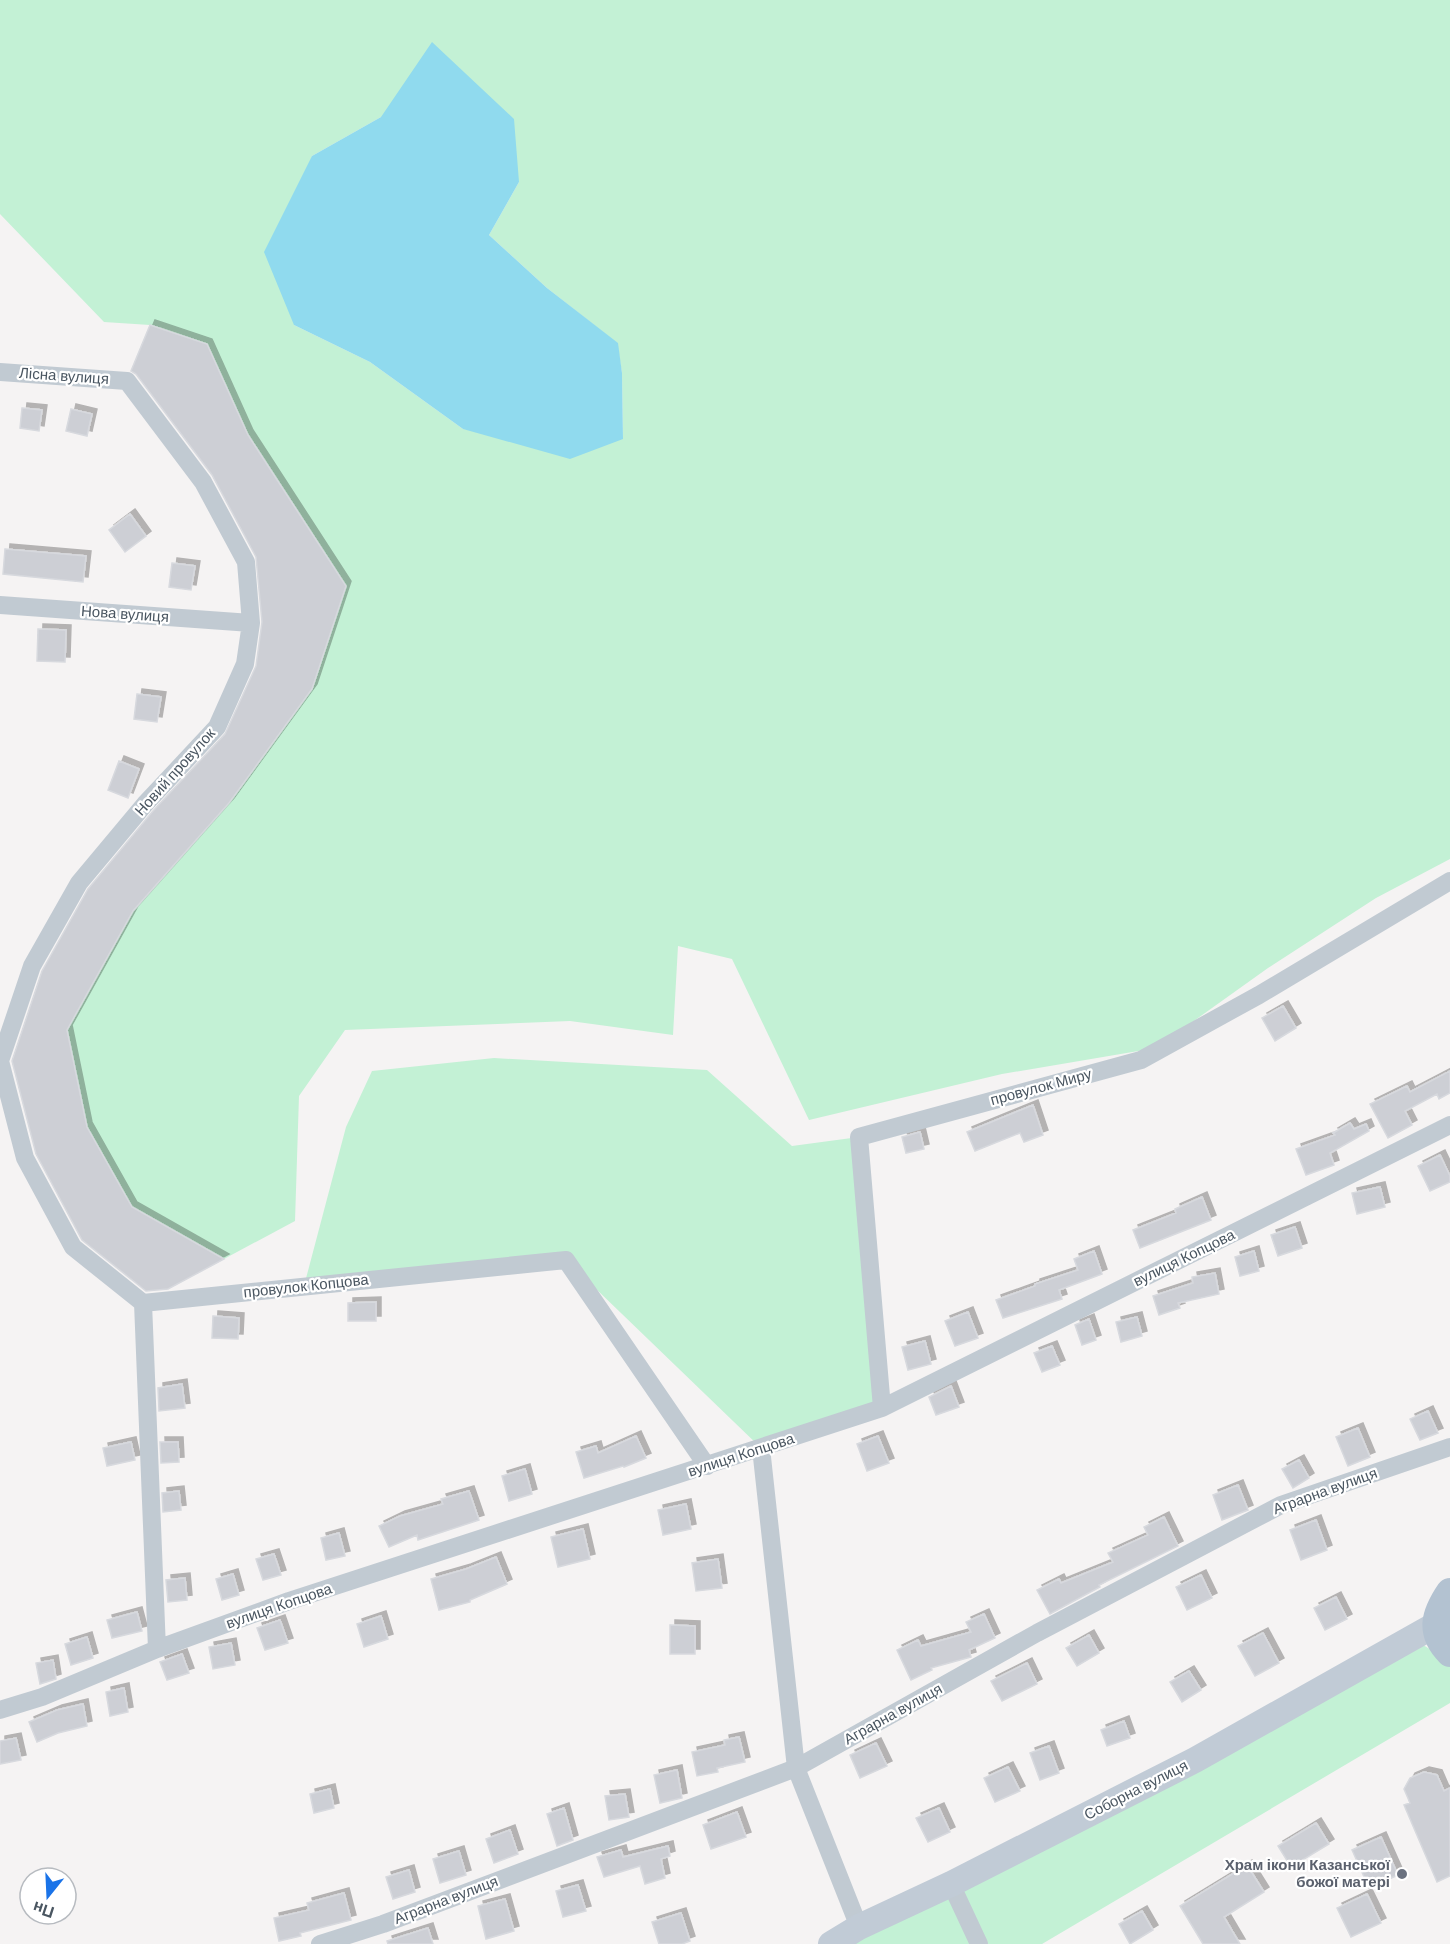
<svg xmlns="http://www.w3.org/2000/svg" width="1450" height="1944" font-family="'DM Sans',sans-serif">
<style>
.green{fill:#c3f1d5;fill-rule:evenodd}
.water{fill:#90daee}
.building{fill:#cdcfd5;stroke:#d7d9de;stroke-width:1.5;filter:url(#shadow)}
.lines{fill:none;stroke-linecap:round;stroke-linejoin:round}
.minor{stroke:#c1cad2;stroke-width:18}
.secondary{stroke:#c1cbd6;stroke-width:26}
.primary{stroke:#b3c2d1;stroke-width:28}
.worship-dot{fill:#6b7280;stroke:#fff;stroke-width:2}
.labels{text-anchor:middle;stroke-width:4.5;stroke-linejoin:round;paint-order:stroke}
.street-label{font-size:15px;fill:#4a5661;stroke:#fff}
.worship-label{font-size:15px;font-weight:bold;fill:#5b616d;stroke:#fff;text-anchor:end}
</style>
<defs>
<filter id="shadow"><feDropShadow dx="5" dy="-5" stdDeviation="0" flood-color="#0004"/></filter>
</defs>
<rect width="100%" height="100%" fill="#f5f3f3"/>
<path class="green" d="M0 0H1450V859L1376 898 1268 968 1156 1048 1002 1074 809 1120 732 959 678 946 673 1035 570 1021 345 1030 299 1096 295 1221 224 1259 132 1207 87 1127 67 1030 133 911 346 586 248 435 207 344 150 325 104 322 0 214ZM381 117 519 182 489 235 547 288 617 343 622 373 623 439 463 429 370 362 294 325 312 156Z
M494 1058 707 1070 792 1146 859 1137 882 1408 761 1448 566 1260 304 1286 346 1127 372 1071Z
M1417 1641 1450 1662V1703L1042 1944H831Z"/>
<path class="water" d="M432 42 514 119 519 182 489 235 547 288 618 343 622 373 623 439 570 459 463 429 370 362 294 325 264 252 312 156 381 117Z"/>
<path class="building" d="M150 325 207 344 248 435 346 586 312 689 229 803 133 911 67 1030 87 1127 132 1207 224 1259 168 1289 146 1291 82 1240 36 1154 12 1061 42 971 88 889 153 811 225 734 256 666 262 622 256 557 212 475 136 374 131 371Z
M22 408 42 410 39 431 20 428Z
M71 409 92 414 87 436 66 431Z
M130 514 146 536 125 552 109 530Z
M5 549 86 556 83 582 3 574Z
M172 563 195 566 191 590 169 587Z
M38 629 66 630 65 662 37 661Z
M137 694 161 697 157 722 134 719Z
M119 761 139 769 128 798 108 790Z
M1283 1006 1296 1028 1275 1041 1262 1018Z
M1450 1071V1093L1439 1099 1437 1094 1405 1111 1412 1125 1388 1138 1370 1104 1407 1086 1410 1092Z
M1033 1105 1043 1135 1024 1142 1020 1133 975 1151 967 1132Z
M1350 1123 1354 1129 1366 1124 1369 1131 1330 1153 1334 1165 1306 1175 1296 1149 1335 1135 1333 1133Z
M920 1132 924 1149 906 1153 902 1137Z
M1440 1155 1450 1176V1182L1430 1191 1418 1166Z
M1380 1187 1385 1207 1357 1214 1352 1193Z
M1202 1197 1211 1220 1140 1248 1133 1230 1176 1213 1175 1209Z
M1295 1227 1302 1248 1278 1256 1271 1235Z
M1094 1251 1102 1274 1059 1290 1062 1299 1003 1318 996 1300 1035 1286V1284L1078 1270 1074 1259Z
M1254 1251 1259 1271 1240 1276 1235 1257Z
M1215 1273 1219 1294 1178 1303 1180 1308 1159 1315 1153 1296 1193 1283 1192 1277Z
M376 1302V1321H348V1303Z
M968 1312 978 1338 955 1346 945 1321Z
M213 1316 239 1318 238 1339 212 1338Z
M1137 1317 1142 1336 1121 1342 1116 1322Z
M1089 1319 1096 1340 1082 1345 1075 1325Z
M925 1341 931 1364 908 1370 902 1347Z
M1052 1346 1060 1365 1042 1372 1034 1353Z
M182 1384 185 1408 159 1411 158 1388Z
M951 1386 959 1407 936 1415 929 1397Z
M1428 1411 1438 1433 1420 1440 1410 1419Z
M1358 1428 1370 1457 1348 1466 1336 1437Z
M636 1436 646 1458 624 1467 623 1466 584 1478 576 1452 596 1446 598 1453Z
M878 1436 889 1463 867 1471 857 1444Z
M131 1442 135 1460 107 1466 103 1448Z
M160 1442H178L179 1462 161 1463Z
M1299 1460 1309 1478 1293 1488 1282 1469Z
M525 1469 532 1494 509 1501 502 1476Z
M1238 1485 1248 1510 1222 1520 1213 1495Z
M179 1491 181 1510 163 1512 162 1493Z
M469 1491 479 1520 418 1540 417 1535 389 1547 379 1526 400 1516 443 1504 441 1499Z
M686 1504 691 1529 663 1535 658 1510Z
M1164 1517 1178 1546 1099 1585 1100 1587 1050 1614 1037 1590 1059 1579 1061 1583 1113 1562 1108 1553 1148 1535 1144 1527Z
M1316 1520 1327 1550 1301 1560 1290 1530Z
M583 1529 590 1559 558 1567 551 1537Z
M339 1533 345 1556 326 1560 321 1538Z
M274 1554 281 1575 263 1580 256 1559Z
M496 1557 507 1584 470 1600V1602L439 1610 431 1579 466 1569Z
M718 1559 722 1588 696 1591 692 1563Z
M233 1574 239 1595 222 1600 216 1579Z
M1201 1575 1212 1598 1187 1610 1176 1587Z
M185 1578 187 1600 168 1602 166 1580Z
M1336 1597 1347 1619 1325 1630 1314 1608Z
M137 1612 142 1631 112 1638 107 1620Z
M984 1614 995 1638 969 1650 971 1657 931 1668 932 1670 911 1680 897 1650 918 1640 921 1646 971 1632 966 1622Z
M381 1616 388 1639 364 1647 357 1624Z
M280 1620 288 1643 265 1650 257 1628Z
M670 1625 695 1626V1654H670Z
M1263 1633 1279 1663 1255 1676 1238 1646Z
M1089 1635 1099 1653 1077 1666 1066 1648Z
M87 1637 93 1658 71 1665 65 1644Z
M231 1643 235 1665 213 1669 209 1647Z
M182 1654 189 1673 167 1680 160 1662Z
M53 1660 56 1679 40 1684 36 1663Z
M1027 1663 1037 1684 1002 1701 991 1681Z
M1189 1671 1201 1690 1182 1702 1170 1682Z
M124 1688 128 1712 110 1716 106 1692Z
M83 1704 87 1726 58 1733 37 1742 29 1722 57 1710Z
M1124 1721 1130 1738 1107 1746 1101 1730Z
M739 1737 745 1762 717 1768 718 1772 697 1776 692 1752 725 1745 724 1740Z
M16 1738 21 1760 0 1764V1741Z
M876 1743 887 1766 860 1778 850 1755Z
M1049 1746 1059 1773 1040 1780 1030 1753Z
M1008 1767 1020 1791 995 1802 984 1778Z
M677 1770 682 1798 660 1803 654 1775Z
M1424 1772 1437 1775 1444 1791 1450 1788V1876L1437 1882 1404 1805 1410 1803 1404 1789 1410 1778Z
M330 1789 334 1808 314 1813 310 1794Z
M625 1794 629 1817 609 1820 605 1796Z
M564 1808 573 1840 557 1846 547 1814Z
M939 1808 950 1832 928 1842 916 1818Z
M737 1812 746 1837 711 1849 703 1825Z
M1316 1823 1329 1844 1291 1867 1278 1846Z
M510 1830 518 1854 494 1863 486 1839Z
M1381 1837 1398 1875 1369 1888 1352 1850Z
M668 1846 670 1856 661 1859 665 1878 645 1884 640 1866 604 1877 597 1857 621 1850 623 1857Z
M459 1851 466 1875 440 1883 433 1859Z
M1247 1865 1264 1892 1224 1917 1240 1944H1203L1180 1906Z
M409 1870 415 1892 393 1899 386 1877Z
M578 1885 586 1911 563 1917 556 1891Z
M344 1893 351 1920 300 1933 301 1936 279 1941 274 1918 309 1910 307 1903Z
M1367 1894 1381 1923 1351 1937 1337 1908Z
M505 1899 514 1931 486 1939 478 1906Z
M1142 1911 1153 1930 1130 1944 1119 1924Z
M681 1913 690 1941 682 1944H659L652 1922Z
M428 1928 433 1944H388L387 1941Z"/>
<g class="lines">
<path class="minor" d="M0 372 127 381 203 482 246 562 251 623 245 664 217 727 145 804 79 883 32 966 0 1061
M0 605 251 623
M0 1061 25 1158 73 1247 143 1303
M143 1303 566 1260 707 1466
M143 1303 157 1649
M882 1408 859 1137 1141 1060 1259 995 1450 881
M761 1448 796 1768 859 1927
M0 1710 42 1697 157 1649 289 1601 882 1408 1450 1125
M951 1884 979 1944
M320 1944 383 1924 796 1768 1037 1633 1281 1505 1450 1447"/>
<path class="secondary" d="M831 1944 859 1927 951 1884 1195 1760 1435 1625"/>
<path class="primary" d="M1450 1592C1435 1614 1429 1632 1450 1653"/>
</g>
<circle class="worship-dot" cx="1402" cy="1874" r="6"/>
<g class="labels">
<g class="street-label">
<text transform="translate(64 376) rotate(4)" y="5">Лісна вулиця</text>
<text transform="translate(125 614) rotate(4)" y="5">Нова вулиця</text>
<text transform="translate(175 772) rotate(-48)" y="5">Новий провулок</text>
<text transform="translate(1041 1087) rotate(-15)" y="5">провулок Миру</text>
<text transform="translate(1184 1258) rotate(-26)" y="5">вулиця Копцова</text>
<text transform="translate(306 1286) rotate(-6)" y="5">провулок Копцова</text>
<text transform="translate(741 1455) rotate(-18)" y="5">вулиця Копцова</text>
<text transform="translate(1325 1491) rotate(-20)" y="5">Аграрна вулиця</text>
<text transform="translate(279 1606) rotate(-19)" y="5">вулиця Копцова</text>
<text transform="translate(893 1714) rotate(-29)" y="5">Аграрна вулиця</text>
<text transform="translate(1136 1790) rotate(-27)" y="5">Соборна вулиця</text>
<text transform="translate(446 1900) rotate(-21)" y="5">Аграрна вулиця</text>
</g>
<g class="worship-label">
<text x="1390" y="1870">Храм ікони Казанської<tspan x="1390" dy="17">божої матері</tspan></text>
</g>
</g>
<g transform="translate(48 1896) rotate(198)"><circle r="28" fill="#ffffff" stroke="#b7bbc0" stroke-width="1.5"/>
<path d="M0-4.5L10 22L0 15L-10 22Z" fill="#1a73e8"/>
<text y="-9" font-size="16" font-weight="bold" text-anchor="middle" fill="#4a5661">Пн</text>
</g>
</svg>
